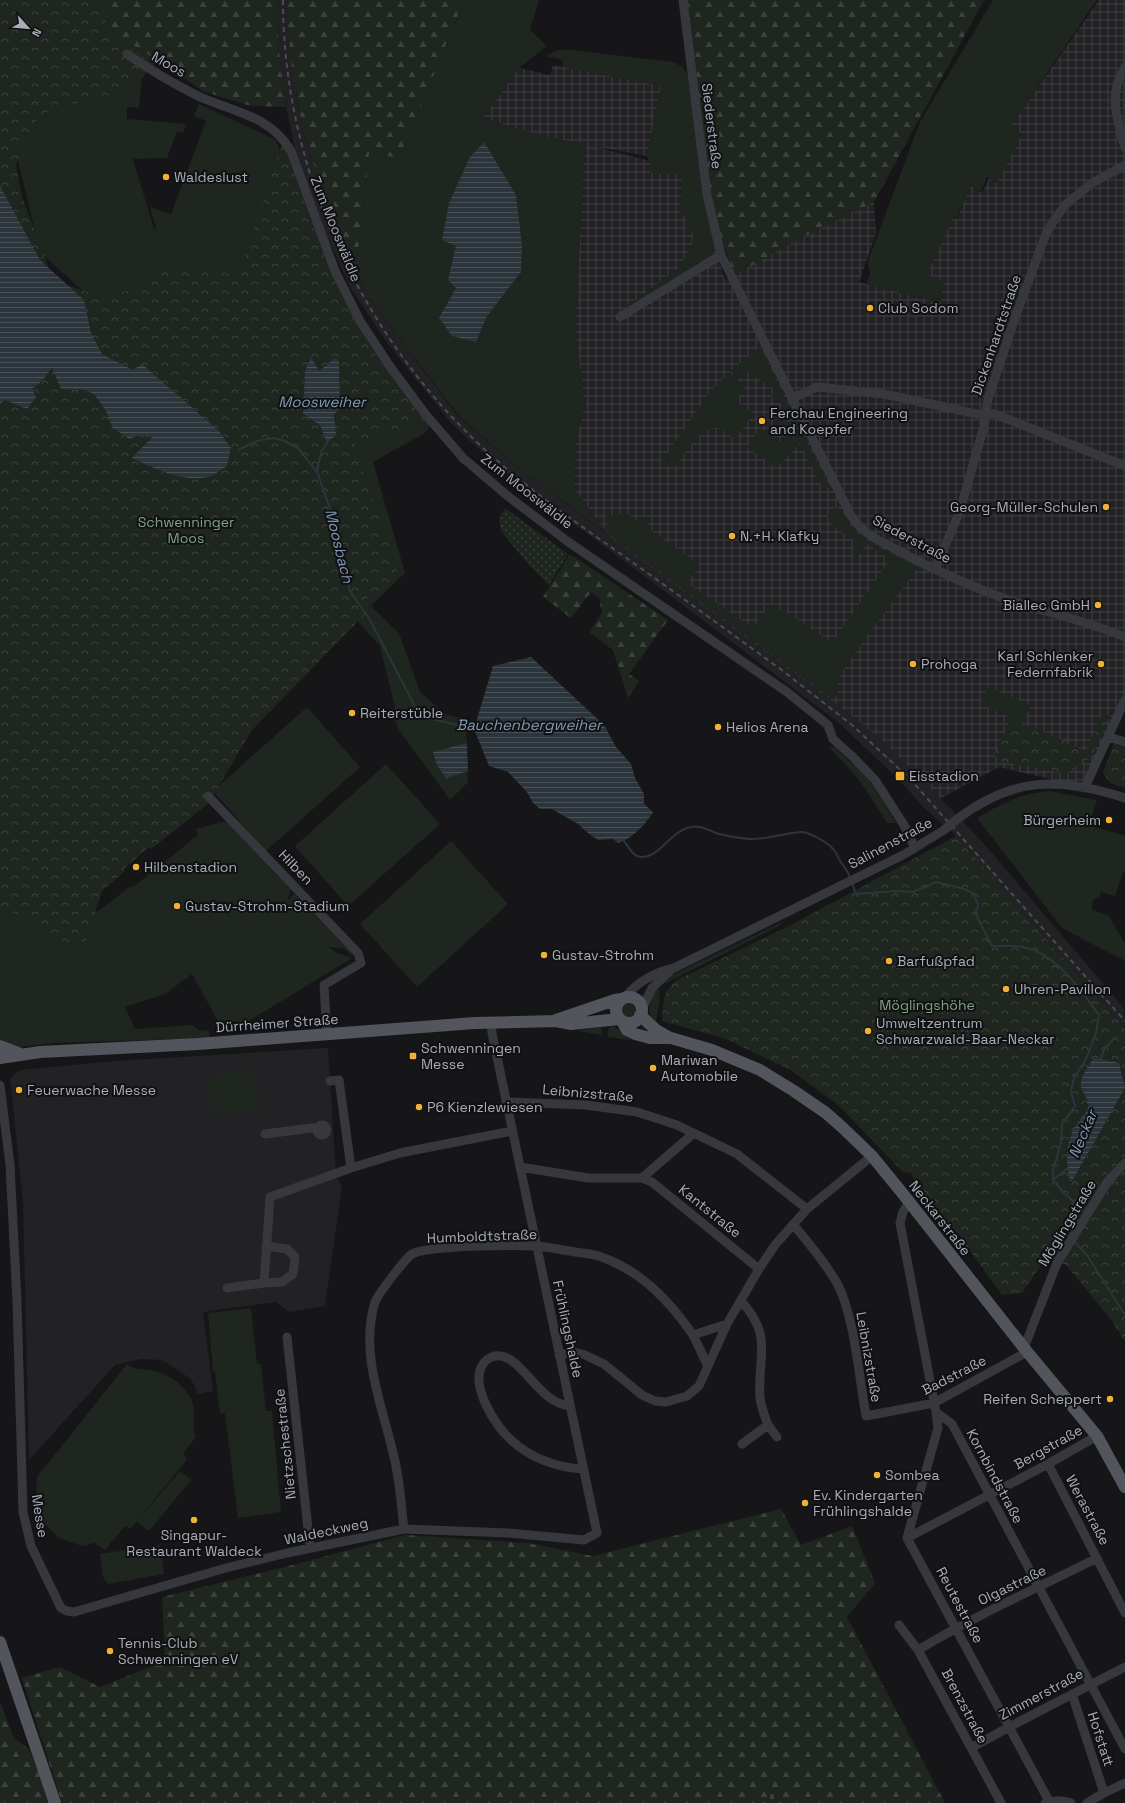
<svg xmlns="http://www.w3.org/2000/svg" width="1125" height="1803" font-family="'Space Grotesk',sans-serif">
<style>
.built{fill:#222225}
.industrial{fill:url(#industrial-grid)}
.grass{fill:#1e261f}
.forest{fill:url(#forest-firs)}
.cemetery{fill:url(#cemetery-stones)}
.park{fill:url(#park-crowns)}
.garden{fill:url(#garden-dots)}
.water{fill:url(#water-rules)}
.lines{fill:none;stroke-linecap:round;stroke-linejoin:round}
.stream{stroke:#2c353c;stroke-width:2}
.minor{stroke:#37383d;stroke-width:9}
.major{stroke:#53555c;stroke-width:12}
.rail{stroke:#4a4c52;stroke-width:2;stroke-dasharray:5 4;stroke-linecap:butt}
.minor-bridge{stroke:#37383d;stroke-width:9}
.poi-dot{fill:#f2b134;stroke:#111113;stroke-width:1.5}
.labels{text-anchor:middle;stroke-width:4;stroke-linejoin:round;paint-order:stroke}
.street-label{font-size:14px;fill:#a8adb8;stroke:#111113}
.poi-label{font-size:14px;fill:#a8adb8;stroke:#111113;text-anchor:start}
.park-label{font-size:14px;fill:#7fa381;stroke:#111113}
.water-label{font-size:15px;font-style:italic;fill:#7f9bb3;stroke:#111113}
</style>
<defs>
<pattern id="industrial-grid" width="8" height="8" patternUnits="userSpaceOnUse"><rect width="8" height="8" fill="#222225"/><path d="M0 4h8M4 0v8" fill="none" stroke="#3f3f43"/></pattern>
<pattern id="forest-firs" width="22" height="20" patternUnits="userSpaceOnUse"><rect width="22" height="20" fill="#1e261f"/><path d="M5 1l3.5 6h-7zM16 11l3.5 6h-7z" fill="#3c433d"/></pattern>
<pattern id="cemetery-stones" width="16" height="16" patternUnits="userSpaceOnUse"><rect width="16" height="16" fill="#1e261f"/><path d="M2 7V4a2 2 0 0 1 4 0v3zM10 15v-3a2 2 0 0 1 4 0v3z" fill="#3c433d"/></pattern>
<pattern id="park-crowns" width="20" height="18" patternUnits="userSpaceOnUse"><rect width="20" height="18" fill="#1e261f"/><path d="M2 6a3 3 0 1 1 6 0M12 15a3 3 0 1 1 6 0" fill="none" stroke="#3c433d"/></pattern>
<pattern id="garden-dots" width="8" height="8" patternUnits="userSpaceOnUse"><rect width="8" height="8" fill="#1e261f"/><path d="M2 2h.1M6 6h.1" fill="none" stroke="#3c433d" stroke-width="1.8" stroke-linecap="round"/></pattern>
<pattern id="water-rules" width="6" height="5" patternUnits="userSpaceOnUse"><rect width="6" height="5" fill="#2c353c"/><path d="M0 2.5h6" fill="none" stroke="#485056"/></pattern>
</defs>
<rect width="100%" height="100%" fill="#161618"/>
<path class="built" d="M276 0H287L290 51 298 106 307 142 331 211 351 261 370 299 457 415 513 464 843 709 882 740 914 770 986 846 1124 1008 1125 1029 956 836 925 809 899 780 839 723 683 605 503 471 452 424 387 343 350 287 319 218 296 153 286 107 279 52Z
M328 1048 336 1173 342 1188 325 1306 289 1312 276 1302 203 1312 213 1391 198 1394 191 1379 162 1360 141 1359 115 1365 29 1460 23 1202 10 1078 20 1070 115 1061Z"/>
<path class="industrial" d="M1099 0H1125V700L1085 787 999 767 941 798 882 740 843 709 609 536 574 489 576 441 585 404 575 330 585 144 542 136 483 118 519 68 550 75 553 65 661 86 647 156 592 146 692 172 725 280 799 239 874 202 876 233 859 282 940 303 944 281 926 275 953 218 957 219 970 186 982 193 989 179 997 183 1022 134 1011 126Z"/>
<path class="grass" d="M11 0H102L109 27 157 61 142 77 139 108 127 107V119L186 124 183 133 177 131 167 158 133 159 154 229 156 228 150 207 171 214 206 121 194 116 199 104 276 140 280 152 289 151 355 321 372 348 430 426 425 433 373 462 405 573 371 606 399 633 420 692 446 715 466 719 468 782 450 800 399 730 392 714 395 707 380 646 358 621 231 427 40 252 11 132Z
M464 0H539L530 30 547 46 519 68 483 118 542 136 585 144 575 330 585 404 576 441 574 489 608 535 607 515H618L625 512 638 521 642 516 650 521 646 527 700 565 687 583 753 628 770 604 780 611 782 609 832 643 890 560 867 544 855 560H854V541L829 522 828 515 833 509 837 507C845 513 848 524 856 531 873 547 898 556 918 567L867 636 839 676 837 686 838 696 832 699 513 464 458 415 370 299 351 261 358 253 369 153 400 158Z
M993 0H1097L1011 126 1022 134 997 183 987 177 981 192 970 186 956 219 953 218 926 275 944 281 940 303 866 284 870 275 868 261 920 122Z
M557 50H572L673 62 683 67 688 77 716 249 712 254 635 307H626L679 268 692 245 693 232H686L687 216H680L682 174 650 173 651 165 647 156 661 86 562 67 563 60 546 56Z
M760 347 798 424 781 404 771 397 775 390 748 372 743 380 730 371Z
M729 373 746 386 736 401 753 413 735 440C730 436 724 429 717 428 701 426 682 457 674 468L660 464 710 392Z
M774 406C785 413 788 428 802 432L830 487 823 489 800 443 776 468 747 447 760 428 782 443 790 431 767 415Z
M988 687 1031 705 1023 723 980 704Z
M307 707 360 767 266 851 213 791Z
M834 747 865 775 875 789 896 823H887C870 795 854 770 829 748Z
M386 764 440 824 348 906 295 846Z
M1049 791 1097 800 1089 825 1125 836V872H1123L1115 896 1101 892 1099 897 1094 899 1091 909 1109 916 1125 944V961L1062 928 977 818C1003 803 1018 794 1049 791Z
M226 821 291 890 288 898 289 900 294 894 351 952 354 957 343 948 329 947 335 952 352 958 247 1022 239 1028 211 1025 218 1021 192 974 165 994 125 1007 135 1029 192 1025 199 1030 209 1031 210 1038 55 1043 17 1047 0 1044V870L97 912 132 885 133 887 198 835 196 829Z
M451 841 508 904 417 987 360 924Z
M782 922V923L777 927 666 983H661L670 976Z
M657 987C663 994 657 1018 654 1026 646 1012 649 1000 657 987Z
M621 1010a7 7 0 1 1 14 0a7 7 0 1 1-14 0Z
M611 1025 629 1034 630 1040 608 1037V1030Z
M601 1027 602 1035 579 1031 580 1030Z
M251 1068H253L258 1112 211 1116 207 1080 208 1078Z
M251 1308 257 1364H261L266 1411H272L281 1512 238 1518 225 1414 220 1413 215 1371H213L208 1313Z
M127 1364C135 1370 141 1369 150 1370 165 1373 176 1379 185 1390 187 1393 191 1397 192 1400 196 1412 191 1426 196 1437L183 1454 187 1459 138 1520 180 1471 191 1480 149 1531 137 1521 130 1529 125 1526 105 1550 95 1543 82 1546 59 1538 42 1521 36 1503 37 1477Z
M160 1545 164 1574 108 1584 103 1577 100 1554Z"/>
<path class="forest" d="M102 0H276L279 52 286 107 251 106 205 92 129 42 109 27Z
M287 0H464L400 158 369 153 358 253 351 261C335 222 318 182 307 141 294 96 288 47 287 0Z
M687 0H984L874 202 799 239 737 274 733 270 714 220Z
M570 554 668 620 629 674 639 681 628 698 613 650 589 632 602 613 599 598 591 592 571 618 543 597Z
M781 1509 801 1545 852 1526 875 1583 847 1617 945 1803H786L776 1788 761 1803H62L22 1678 60 1667 100 1687 165 1661 162 1597 293 1565 405 1535 528 1543 593 1556Z
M0 1702 14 1738 29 1749 50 1803H0Z"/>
<path class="cemetery" d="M776 1788 786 1803H761Z"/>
<path class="park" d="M0 0H102L103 12 108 33 154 64 142 77 119 92 84 103 64 104 40 116 29 130 16 164 22 197 50 271 64 284 96 295 116 294 135 288 156 270 240 274 282 143 292 160 297 181 316 235 346 304 389 376 426 421 354 444 399 577 361 602 369 610 252 730 208 804 151 849 149 847 124 869 125 871 102 891 86 941 75 947 0 905Z
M1102 713 1110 716 1092 756 1066 774 998 761 995 755 1011 717 1086 751Z
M1114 743 1125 747V788L1110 783 1103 773Z
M956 836 1125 1029V1341L1108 1316 1066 1265 1047 1256 1022 1293 1002 1295 957 1233 917 1186 911 1173 903 1172 837 1104 792 1071 726 1039 662 1021C664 1001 661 993 677 980L791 925Z"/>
<path class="garden" d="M505 508 568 554 549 585 527 563 501 531 499 518Z"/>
<path class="water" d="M484 142 516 195 522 246 521 272 487 316 476 342 452 336 439 318 456 288 448 280 456 246 442 240 449 203 470 157Z
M0 186 40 260 84 300 91 333 102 354 133 370 142 364 219 431 231 448 227 466C222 469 216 474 211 476 185 484 156 469 132 458L152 437 137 436 129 439 112 427 106 411 94 394 85 390 61 389 52 368 43 380 32 389 36 397 27 409 5 400 0 404Z
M311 357 319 371 335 358 339 362 340 407 334 415 336 435 327 443 320 425 303 414 305 371Z
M531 657 604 725 616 747 631 764 635 778 644 794V804L653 812C646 824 632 839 618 843L613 839 598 840 589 834 578 824 552 809H540L533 803 527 792 508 772 489 766 474 729 493 666Z
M467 743 468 771 446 778 437 765 433 752Z
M1094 1058 1119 1063 1125 1088 1072 1181H1070C1065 1162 1066 1140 1077 1124 1080 1119 1086 1114 1088 1108 1091 1098 1079 1092 1081 1082 1082 1074 1089 1065 1094 1058Z"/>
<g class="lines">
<path class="stream" d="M238 450 257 441 273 438 285 441 298 448 317 472 331 511 350 591 370 620 420 716 474 729
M317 472 321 452 327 443
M624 841C629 847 633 857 641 857 660 857 670 833 687 828 699 824 706 829 716 833 726 836 739 838 749 839 767 840 783 833 801 832 809 832 827 842 833 849 836 851 837 856 839 859 843 866 847 869 850 877
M852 883 856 894 895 891 913 892 936 882 965 889 974 894 978 906 975 913 992 946C1002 946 1014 945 1023 947 1058 954 1079 989 1099 1015L1096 1033 1086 1059 1074 1078 1071 1091 1075 1106 1062 1125 1061 1142 1053 1171V1180
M1100 1060 1105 1048 1114 1039
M1068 1168 1053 1180 1063 1192 1073 1201 1074 1209 1064 1231 1071 1238
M1074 1241 1087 1255 1125 1315"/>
<path class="minor" d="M683 0 707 195 721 255 850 514 859 526 871 536C918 562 967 587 1018 603 1054 614 1089 622 1125 637
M127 54C149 69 174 84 198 96 233 112 270 115 291 151L335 271 360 321 391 368 426 415 463 458 509 497 567 541 787 692 828 725 833 739 854 758 875 780 904 825 915 848
M1125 67C1108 93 1117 120 1125 148
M620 317 721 255
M793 398 817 387 884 394 977 414H995L1125 466
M935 569 960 511 984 426 988 399 1015 318 1047 231 1065 205 1092 183 1125 165
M1109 737 1125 742
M1085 787 1125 700
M208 796 358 953 361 963 324 985 327 1035
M956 820C1013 776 1059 777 1125 798
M626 997C636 982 656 972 674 968L903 855 944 830
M642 1009 652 988 670 971
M330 1081 339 1080 351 1168 400 1153 512 1131
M0 1085 10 1165 17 1301 23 1512 31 1546 61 1608 67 1611 74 1612 226 1568 287 1553 404 1529 508 1533 584 1540 597 1533 492 1033 491 1022
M506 1102 586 1105 637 1112 677 1125 737 1154 807 1209
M317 1130a5 5 0 1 1 10 0a5 5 0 1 1-10 0Z
M265 1134 312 1128 317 1129
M520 1167 588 1178H642L652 1182 759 1269
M642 1178 694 1133
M909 1202 903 1212 900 1223 936 1412 938 1428 907 1538 1049 1801
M793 1224C809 1244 826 1263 838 1285 855 1319 859 1378 866 1416L934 1403 1027 1352
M264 1283 282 1282 293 1274 295 1257 287 1249 266 1246
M227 1288 264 1283 270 1197 351 1168
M741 1301C774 1337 757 1356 760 1398 761 1407 765 1417 768 1425L742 1444
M287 1337 310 1547
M1024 1348 1057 1263 1108 1181 1125 1163
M559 1355 574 1352 585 1355 604 1364 642 1395 655 1401 666 1402 687 1396 699 1386 727 1324 759 1269 775 1245 807 1209 872 1156
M708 1366 693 1335 727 1324
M570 1406C538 1404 520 1351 495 1356 490 1357 485 1361 483 1364 469 1385 495 1425 511 1440 530 1458 558 1468 583 1469
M936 1412 952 1424 1125 1749
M768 1425 777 1437
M1048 1464 1125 1613
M404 1529C401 1505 400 1480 394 1457 383 1407 359 1354 375 1302 378 1294 405 1259 412 1254 429 1245 514 1245 536 1246 549 1247 562 1250 575 1252 583 1253 592 1254 599 1256 640 1270 669 1300 693 1335
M907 1538 1048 1464 1097 1436
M899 1625 918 1650 1001 1803
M918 1650C976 1615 1038 1588 1097 1558
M1072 1694 1104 1793
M971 1748 1009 1727 1125 1667
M1045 1803C1053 1800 1064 1800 1071 1803
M1087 1803 1104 1793 1125 1783"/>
<path class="major" d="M616 1010a13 13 0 1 1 26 0a13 13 0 1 1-26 0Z
M640 1015 656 1030 670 1038
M556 1020 615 1000 621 999
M622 1021 627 1030 635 1034 650 1038H671L712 1050 760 1070 794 1091 826 1113 843 1128 872 1156 903 1194 1024 1348 1097 1436 1125 1487
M0 1046 21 1054
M0 1058 40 1052 198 1044 475 1023 556 1021 571 1024 619 1019
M0 1642 55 1803"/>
<path class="rail" d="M283 0C283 168 360 333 482 447 524 486 571 519 618 552 673 591 728 631 783 671L852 725 910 779 1125 1021"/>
<path class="minor-bridge" d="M944 830 956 820"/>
</g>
<g class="poi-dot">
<circle cx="166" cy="177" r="4"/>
<circle cx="870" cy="308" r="4"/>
<circle cx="762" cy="421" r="4"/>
<circle cx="1106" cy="507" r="4"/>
<circle cx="732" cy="536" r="4"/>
<circle cx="1098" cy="605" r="4"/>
<circle cx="913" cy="664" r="4"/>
<circle cx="1101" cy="664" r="4"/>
<circle cx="352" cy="713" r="4"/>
<circle cx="718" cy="727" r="4"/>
<rect x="895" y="771" width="10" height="10" rx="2"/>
<circle cx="1109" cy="820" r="4"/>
<circle cx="136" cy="867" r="4"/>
<circle cx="177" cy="906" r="4"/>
<circle cx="544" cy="955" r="4"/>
<circle cx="889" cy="961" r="4"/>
<circle cx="1006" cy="989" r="4"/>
<circle cx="868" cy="1031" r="4"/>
<rect x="409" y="1052" width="8" height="8" rx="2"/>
<circle cx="653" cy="1068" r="4"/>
<circle cx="19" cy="1090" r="4"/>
<circle cx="419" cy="1107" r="4"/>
<circle cx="1110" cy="1399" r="4"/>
<circle cx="877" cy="1475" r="4"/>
<circle cx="805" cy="1503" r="4"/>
<circle cx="194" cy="1520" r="4"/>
<circle cx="110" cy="1651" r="4"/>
</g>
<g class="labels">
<g class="street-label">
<text transform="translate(169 64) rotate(30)" y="5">Moos</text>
<text transform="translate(712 126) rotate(83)" y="5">Siederstraße</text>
<text transform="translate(336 229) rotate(68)" y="5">Zum Mooswäldle</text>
<text transform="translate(996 335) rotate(-71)" y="5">Dickenhardtstraße</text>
<text transform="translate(527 491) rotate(38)" y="5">Zum Mooswäldle</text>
<text transform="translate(912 539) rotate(28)" y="5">Siederstraße</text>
<text transform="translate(890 843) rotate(-28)" y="5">Salinenstraße</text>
<text transform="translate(296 867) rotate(46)" y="5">Hilben</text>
<text transform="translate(277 1023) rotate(-4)" y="5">Dürrheimer Straße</text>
<text transform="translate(588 1093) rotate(5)" y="5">Leibnizstraße</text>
<text transform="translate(710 1211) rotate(39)" y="5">Kantstraße</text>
<text transform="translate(940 1218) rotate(52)" y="5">Neckarstraße</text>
<text transform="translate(1067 1223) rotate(-59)" y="5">Möglingstraße</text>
<text transform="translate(482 1236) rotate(-2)" y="5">Humboldtstraße</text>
<text transform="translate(568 1329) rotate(78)" y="5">Frühlingshalde</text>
<text transform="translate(869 1357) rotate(80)" y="5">Leibnizstraße</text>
<text transform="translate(954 1375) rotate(-27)" y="5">Badstraße</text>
<text transform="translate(285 1444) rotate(-96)" y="5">Nietzschestraße</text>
<text transform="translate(1048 1447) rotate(-29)" y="5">Bergstraße</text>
<text transform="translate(995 1476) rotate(62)" y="5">Kornbindstraße</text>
<text transform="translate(1088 1510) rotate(62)" y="5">Werastraße</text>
<text transform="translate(40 1516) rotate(81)" y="5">Messe</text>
<text transform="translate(326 1531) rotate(-12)" y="5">Waldeckweg</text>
<text transform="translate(1012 1585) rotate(-26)" y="5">Olgastraße</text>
<text transform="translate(960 1605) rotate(62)" y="5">Reutestraße</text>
<text transform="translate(1041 1694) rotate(-28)" y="5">Zimmerstraße</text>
<text transform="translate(965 1706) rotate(62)" y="5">Brenzstraße</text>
<text transform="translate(1101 1739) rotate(72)" y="5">Hofstatt</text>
</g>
<g class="poi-label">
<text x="174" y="182">Waldeslust</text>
<text x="878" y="313">Club Sodom</text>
<text x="770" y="418">Ferchau Engineering<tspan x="770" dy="16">and Koepfer</tspan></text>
<text x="1098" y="512" text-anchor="end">Georg-Müller-Schulen</text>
<text x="740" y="541">N.+H. Klafky</text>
<text x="1090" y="610" text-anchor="end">Biallec GmbH</text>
<text x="1093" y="661" text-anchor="end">Karl Schlenker<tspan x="1093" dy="16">Federnfabrik</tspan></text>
<text x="921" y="669">Prohoga</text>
<text x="360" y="718">Reiterstüble</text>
<text x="726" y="732">Helios Arena</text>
<text x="909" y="781">Eisstadion</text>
<text x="1101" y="825" text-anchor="end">Bürgerheim</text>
<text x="144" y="872">Hilbenstadion</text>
<text x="185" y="911">Gustav-Strohm-Stadium</text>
<text x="552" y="960">Gustav-Strohm</text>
<text x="897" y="966">Barfußpfad</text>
<text x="1014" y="994">Uhren-Pavillon</text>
<text x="876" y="1028">Umweltzentrum<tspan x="876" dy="16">Schwarzwald-Baar-Neckar</tspan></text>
<text x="421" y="1053">Schwenningen<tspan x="421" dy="16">Messe</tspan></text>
<text x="661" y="1065">Mariwan<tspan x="661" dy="16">Automobile</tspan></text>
<text x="27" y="1095">Feuerwache Messe</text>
<text x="427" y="1112">P6 Kienzlewiesen</text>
<text x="1102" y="1404" text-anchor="end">Reifen Scheppert</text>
<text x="885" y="1480">Sombea</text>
<text x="813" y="1500">Ev. Kindergarten<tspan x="813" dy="16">Frühlingshalde</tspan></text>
<text x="194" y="1540" text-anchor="middle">Singapur-<tspan x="194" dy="16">Restaurant Waldeck</tspan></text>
<text x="118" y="1648">Tennis-Club<tspan x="118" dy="16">Schwenningen eV</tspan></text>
</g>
<g class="park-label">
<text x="186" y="527">Schwenninger<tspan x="186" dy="16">Moos</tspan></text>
<text x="927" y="1010">Möglingshöhe</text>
</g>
<g class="water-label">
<text x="322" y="407">Moosweiher</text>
<text transform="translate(339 546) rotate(76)" y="5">Moosbach</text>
<text x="529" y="730">Bauchenbergweiher</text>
<text transform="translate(1083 1134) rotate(-67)" y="5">Neckar</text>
</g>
</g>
<g transform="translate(28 28) rotate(117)" stroke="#111113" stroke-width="3" paint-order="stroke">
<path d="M0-3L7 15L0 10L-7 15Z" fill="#a8adb8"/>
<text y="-6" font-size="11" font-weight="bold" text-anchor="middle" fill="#a8adb8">N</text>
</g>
</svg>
